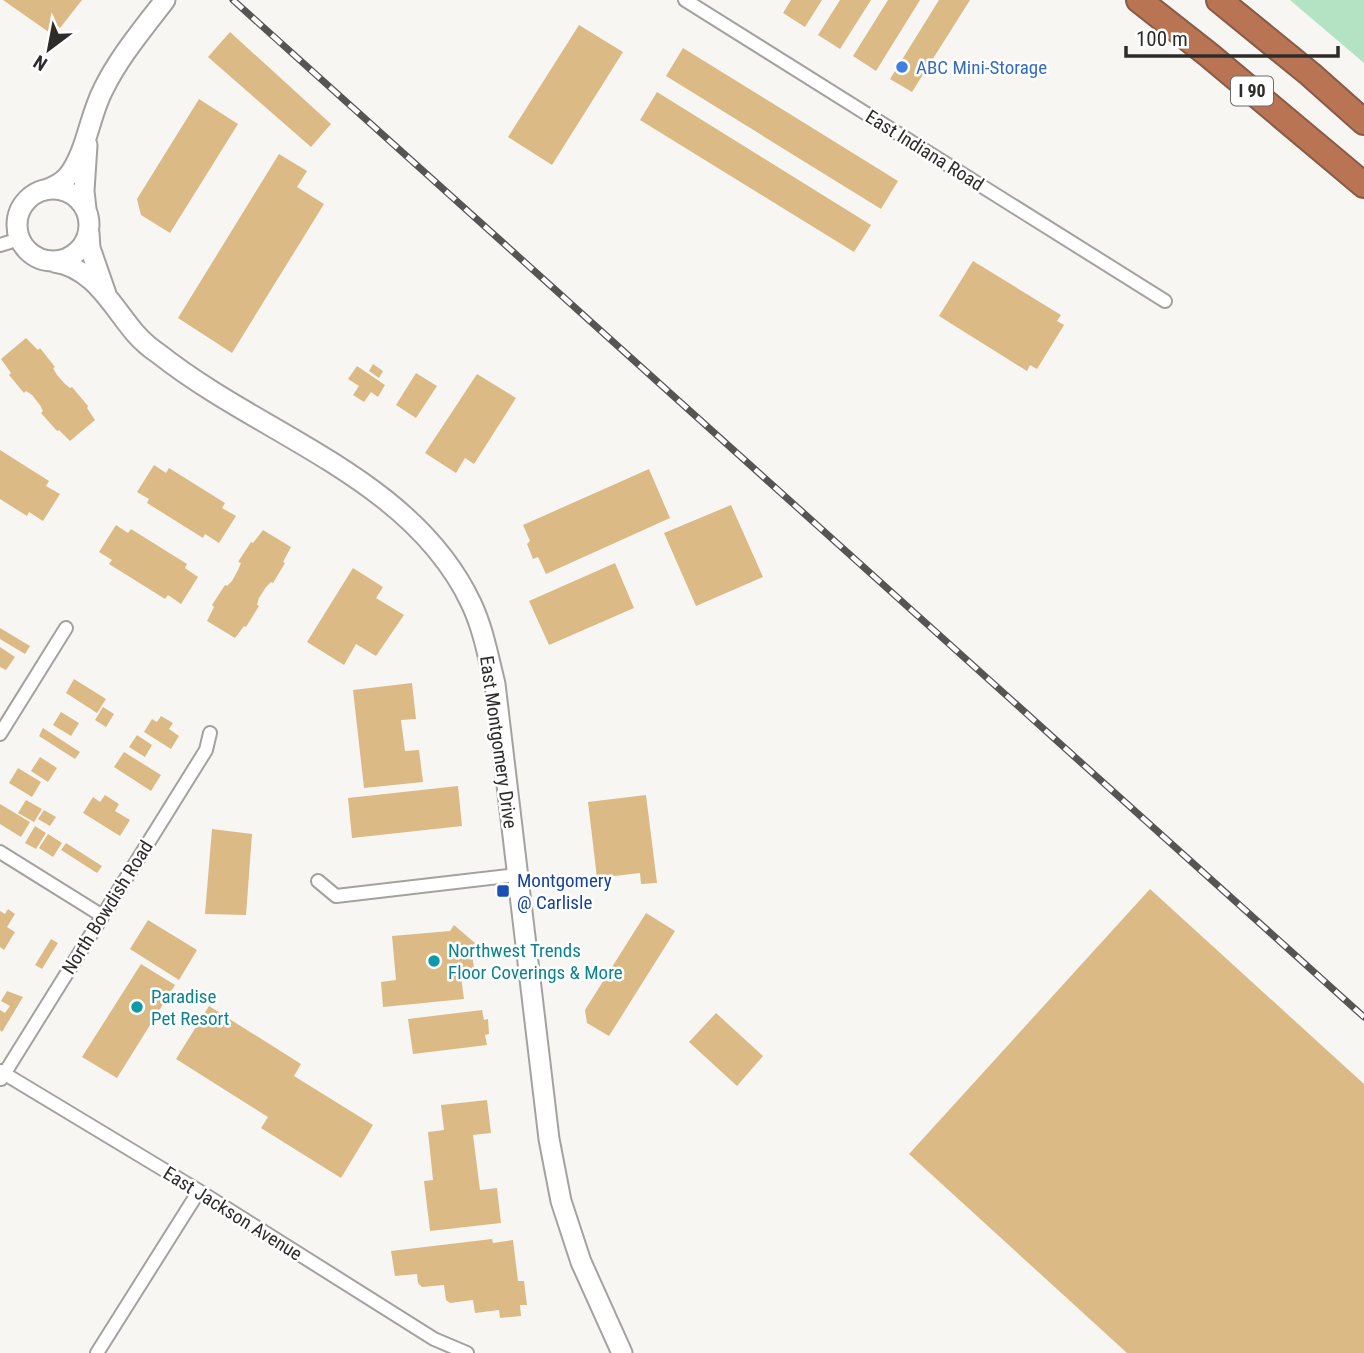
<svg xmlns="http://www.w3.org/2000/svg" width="1364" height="1353" font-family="'Roboto Condensed',sans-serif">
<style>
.green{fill:#b3e3c3}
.building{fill:#dcba86}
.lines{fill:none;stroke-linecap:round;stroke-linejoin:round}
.street-casing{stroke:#a4a29f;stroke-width:16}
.secondary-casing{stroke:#a4a29f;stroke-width:23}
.highway-casing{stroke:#885b46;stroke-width:28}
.street{stroke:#fff;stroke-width:12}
.secondary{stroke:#fff;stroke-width:19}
.highway{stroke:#b97454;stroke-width:24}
.rail-casing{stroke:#565553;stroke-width:7}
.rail{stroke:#fff;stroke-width:4.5;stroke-dasharray:13;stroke-linecap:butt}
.shop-dot{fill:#3f7fe0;stroke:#fff;stroke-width:2.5}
.transit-dot{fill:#1a4fb4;stroke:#fff;stroke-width:2.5}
.culture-dot{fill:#0f9aa8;stroke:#fff;stroke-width:2.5}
.labels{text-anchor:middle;stroke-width:5;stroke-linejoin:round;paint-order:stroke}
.shield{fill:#fff;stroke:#6c6b6b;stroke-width:2}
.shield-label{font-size:18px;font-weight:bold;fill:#2d2c2b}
.shop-label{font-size:19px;fill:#366cbe;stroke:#fff;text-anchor:start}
.street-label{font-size:19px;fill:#2d2c2b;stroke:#fff}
.transit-label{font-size:19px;fill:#164399;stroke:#fff;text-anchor:start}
.culture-label{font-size:19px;fill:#0d838f;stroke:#fff;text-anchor:start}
</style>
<rect width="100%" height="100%" fill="#f8f6f3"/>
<path class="green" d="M1290 0H1364V63Z"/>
<path class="building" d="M3 0H82L60 28 56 25 50 33Z
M791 0H822L805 27 783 13Z
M840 0H871L840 49 818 35Z
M888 0H920L876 71 853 56Z
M939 0H970L912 92 890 79Z
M579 25 623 52 552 165 508 137Z
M230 32 331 124 311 147 208 57Z
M683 48 898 181 881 209 666 76Z
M657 92 871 225 854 252 640 120Z
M199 99 238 124 170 233 141 215 137 199Z
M279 154 307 171 297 187 324 204 232 353 178 318Z
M973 261 1061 315 1057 321 1064 325 1037 369 1030 365 1027 371 939 316Z
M26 338 38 350 40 348 55 367 53 368 57 375 65 384 70 388 72 387 88 406 87 408 95 420 70 441 59 430 57 431 41 413 43 411 40 405 32 395 26 391 24 393 9 375 11 373 1 359Z
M373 364 383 371 379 378 369 371Z
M357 366 385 385 378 397 371 392 364 402 353 395 359 386 348 379Z
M416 373 437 386 416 418 396 405Z
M477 374 516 398 474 464 465 458 456 473 425 453Z
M0 450 49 481 46 486 60 494 43 521 29 512 27 516 0 499Z
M154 465 166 473 169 468 225 503 222 508 236 516 219 543 205 534 203 538 147 503 149 499 137 492Z
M649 469 670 518 546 574 538 557 533 559 527 544 530 541 523 525Z
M731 505 763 577 696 606 664 533Z
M116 525 128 533 131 529 187 564 185 568 198 577 181 604 168 595 165 599 109 564 112 560 99 552Z
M263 530 291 547 283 562 285 563 273 583 271 582 266 587 259 598 257 605 259 606 246 627 244 626 235 638 207 621 214 607 212 605 225 585 227 586 232 581 238 570 241 563 238 562 251 542 253 543Z
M615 563 634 608 549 645 529 601Z
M353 568 383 587 376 598 404 615 376 656 356 644 344 665 307 642Z
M0 628 30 646 25 654 0 639Z
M0 647 15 657 6 670 0 667Z
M74 679 106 699 97 713 66 693Z
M412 683 416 719 401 720 405 751 419 750 423 782 364 788 353 690Z
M103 707 114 714 106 727 95 720Z
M61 712 79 723 71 736 53 725Z
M161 716 173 723 169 729 179 736 171 749 144 732 152 719 157 722Z
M43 728 80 752 75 759 39 736Z
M137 735 152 745 145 757 129 747Z
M124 752 161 775 151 791 114 767Z
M40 757 57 768 48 782 31 771Z
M18 768 41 782 32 797 9 783Z
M458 786 462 826 352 838 348 798Z
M105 795 119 804 115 811 130 820 120 836 83 813 93 797 100 802Z
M646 795 657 883 641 884 640 873 597 878 588 802Z
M26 800 42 809 34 822 18 813Z
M0 804 30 822 21 837 0 824Z
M44 810 56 817 50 826 38 819Z
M35 826 46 833 36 849 25 843Z
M212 829 252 834 246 915 205 914Z
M48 834 62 843 53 857 39 848Z
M66 843 102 866 97 873 61 850Z
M1150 889 1364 1084V1353H1127L909 1154Z
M8 909 15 914 7 927 15 932 4 950 0 947V911L5 914Z
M646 913 675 931 609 1036 587 1023 585 1010Z
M148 920 197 950 179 980 130 949Z
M454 925 475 943 471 947 475 975 461 977 464 999 383 1007 381 982 396 980 392 936 450 931Z
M51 939 58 943 42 969 35 965Z
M141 964 175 985 117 1078 82 1057Z
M7 991 23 997 2 1032 0 1030V1010L5 1013 10 1006 1 1001Z
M209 1006 301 1064 294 1076 373 1125 341 1178 261 1128 268 1117 176 1059Z
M482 1010 484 1020 488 1019 489 1034 485 1035 487 1045 413 1054 408 1019Z
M716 1013 763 1056 737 1086 689 1042Z
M487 1100 491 1133 473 1135 480 1190 497 1188 501 1223 430 1231 424 1181 433 1180 428 1132 444 1130 441 1105Z
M492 1239 493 1243 513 1240 518 1281H524L527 1305H520L521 1316 500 1318 499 1310 475 1313 473 1300 450 1303 446 1300 444 1285 422 1287 418 1283 417 1274 395 1276 391 1251Z"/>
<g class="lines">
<defs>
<path id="street" d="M685 0 1165 301
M0 245 10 242
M0 734 66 628
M0 852 101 915
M318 881 336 896 517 875
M0 1071 199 1191 434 1339 467 1353
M1 1079 206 750 210 733
M97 1353 199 1191"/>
<path id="secondary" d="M17 225a36 36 0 1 1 72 0a36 36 0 1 1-72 0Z
M45 190C54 187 62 183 68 176 87 151 89 117 103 90 119 57 143 29 165 0
M86 209 84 191 87 145
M89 233 90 248 106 294
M54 262C93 267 112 306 135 333 142 341 150 348 159 354 261 435 412 478 471 603 483 628 488 656 495 684L549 1139 561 1201 581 1262 622 1353"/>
<path id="highway" d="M1139 0 1209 55 1364 185
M1219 0 1310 74 1364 122"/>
</defs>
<use href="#street" class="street-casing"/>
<use href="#secondary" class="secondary-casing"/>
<use href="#highway" class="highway-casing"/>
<use href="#street" class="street"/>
<use href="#secondary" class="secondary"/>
<use href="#highway" class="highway"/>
<defs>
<path id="rail" d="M233 0 1364 1017"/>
</defs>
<use href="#rail" class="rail-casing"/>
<use href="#rail" class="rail"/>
</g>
<circle class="shop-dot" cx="902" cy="67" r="7"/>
<rect class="transit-dot" x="496" y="884" width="14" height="14" rx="3.5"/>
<g class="culture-dot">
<circle cx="434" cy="961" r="7"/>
<circle cx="137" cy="1007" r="7"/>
</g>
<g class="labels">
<rect class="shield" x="1231" y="76.5" width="42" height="29" rx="5"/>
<g class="shield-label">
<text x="1252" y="97">I 90</text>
</g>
<g class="shop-label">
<text x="916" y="74">ABC Mini-Storage</text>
</g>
<g class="street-label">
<text transform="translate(925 150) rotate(32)" y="7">East Indiana Road</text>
<text transform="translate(499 742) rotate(82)" y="7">East Montgomery Drive</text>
<text transform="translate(107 907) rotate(-58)" y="7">North Bowdish Road</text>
<text transform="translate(233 1213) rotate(32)" y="7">East Jackson Avenue</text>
</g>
<g class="transit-label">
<text x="517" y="887">Montgomery<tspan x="517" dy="22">@ Carlisle</tspan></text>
</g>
<g class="culture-label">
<text x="448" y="957">Northwest Trends<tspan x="448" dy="22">Floor Coverings &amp; More</tspan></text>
<text x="151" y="1003">Paradise<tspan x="151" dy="22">Pet Resort</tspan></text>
</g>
</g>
<g transform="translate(49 49) rotate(212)" stroke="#ffffff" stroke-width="5" paint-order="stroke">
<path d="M0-5L12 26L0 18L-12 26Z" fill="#2d2c2b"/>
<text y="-10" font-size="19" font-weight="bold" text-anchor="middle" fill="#2d2c2b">N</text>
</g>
<path d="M1126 46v10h212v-10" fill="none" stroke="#2d2c2b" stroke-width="3.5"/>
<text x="1136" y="46" font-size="21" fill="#2d2c2b" stroke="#ffffff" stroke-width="5" paint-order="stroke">100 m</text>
</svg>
